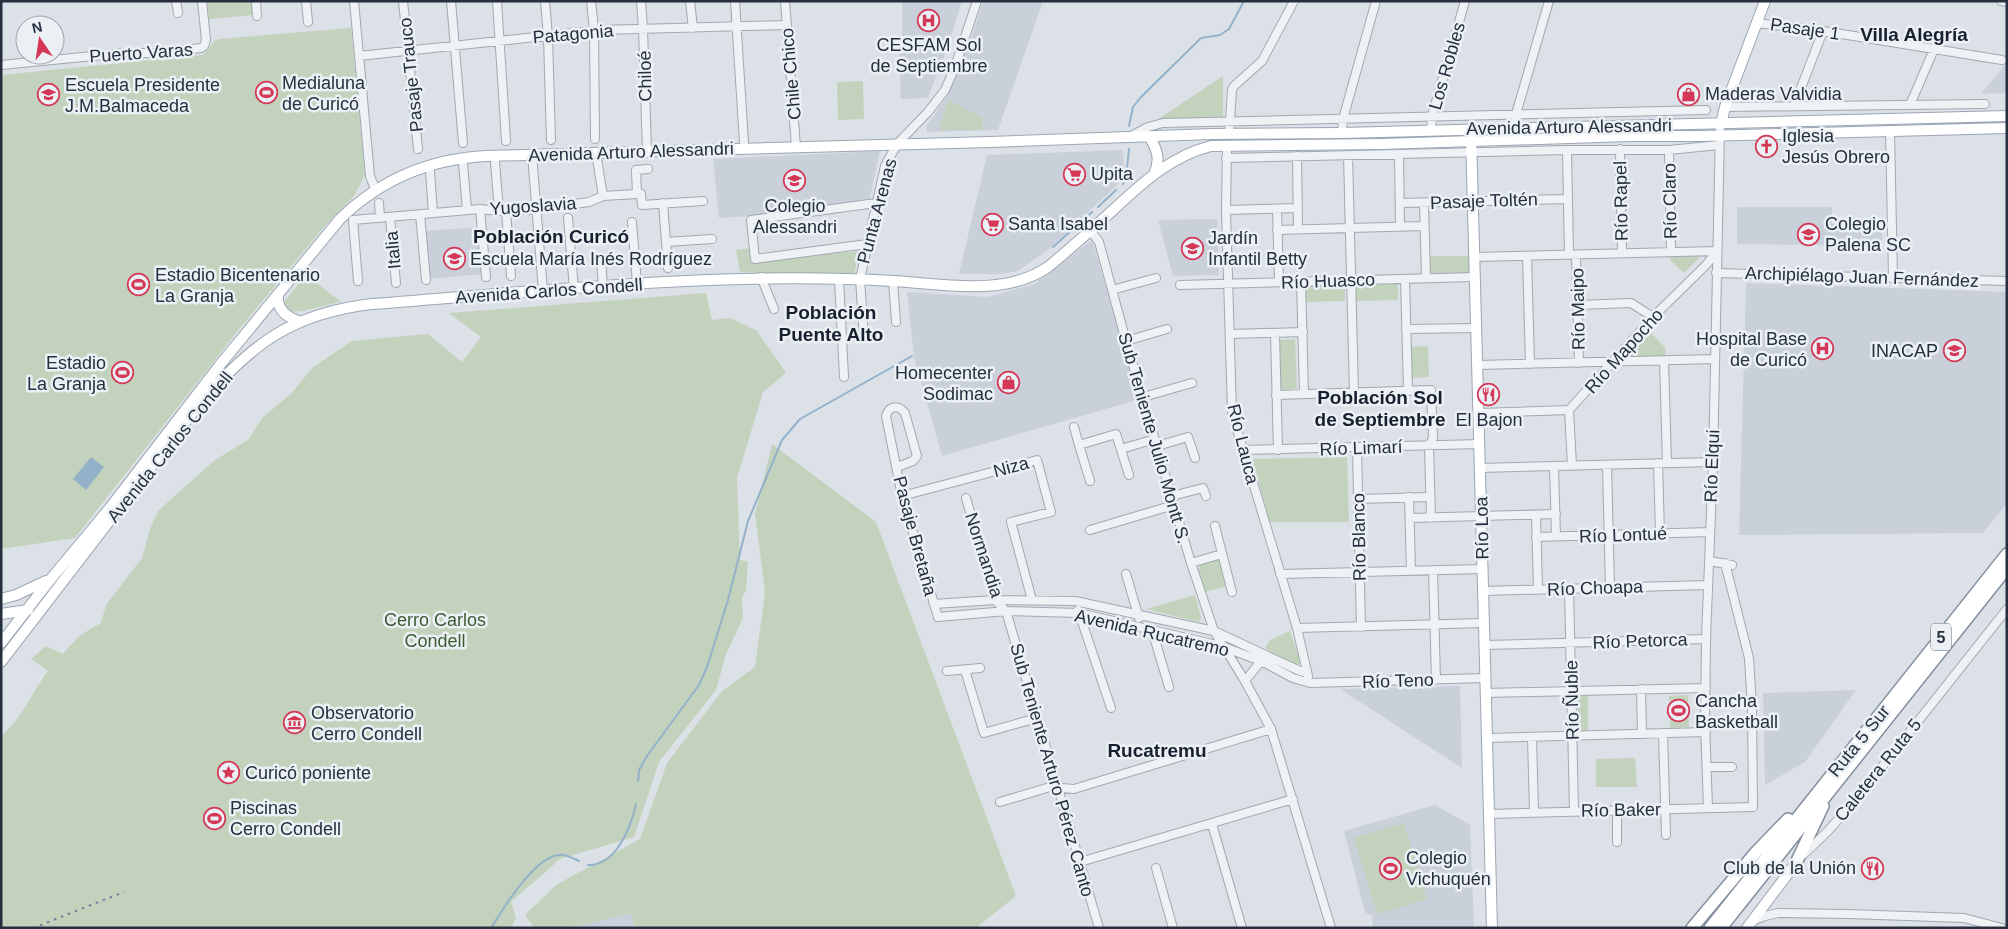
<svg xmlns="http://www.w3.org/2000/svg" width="2008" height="929" font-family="Helvetica,sans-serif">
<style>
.built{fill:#cad0d9}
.green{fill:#c3d2bd}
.water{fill:#94b1ca}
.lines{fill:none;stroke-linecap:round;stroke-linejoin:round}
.stream{stroke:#94b1ca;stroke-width:2}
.minor-casing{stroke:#a1a8b1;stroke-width:10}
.major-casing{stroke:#9ba6b4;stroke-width:12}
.highway-casing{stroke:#838f9f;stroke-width:14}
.minor{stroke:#eff2f5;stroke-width:8}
.major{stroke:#fff;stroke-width:10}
.highway{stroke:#fff;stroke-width:11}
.rail{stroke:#758192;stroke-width:2;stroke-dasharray:2.5 5;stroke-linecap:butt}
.labels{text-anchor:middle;stroke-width:5;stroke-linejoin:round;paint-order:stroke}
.shield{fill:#ebf0f5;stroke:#606975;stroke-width:1}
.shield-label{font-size:16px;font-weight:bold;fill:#252f3e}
.street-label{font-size:18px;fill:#252f3e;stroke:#ebf0f5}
.poi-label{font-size:18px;fill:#252f3e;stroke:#ebf0f5;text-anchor:start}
.park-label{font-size:18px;fill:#3b5b32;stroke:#ebf0f5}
.neighbourhood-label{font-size:19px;font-weight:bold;fill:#18202f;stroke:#ebf0f5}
</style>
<rect width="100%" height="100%" fill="#dce1e7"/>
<path class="built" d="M902 1H962L949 43 928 98 901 99 898 38H902Z
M983 1H1043L998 130 927 132V125L945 99 972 35Z
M2007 62V93L1981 94Z
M1123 150 1124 169 1119 183 1049 249 1018 271 1003 274H959L987 155Z
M880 151 869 202 753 216 719 218 713 159Z
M1737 207H1832V224H1882V246L1737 244Z
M1217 219 1219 275 1173 276 1158 220Z
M479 227 483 274 429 279 425 231Z
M1092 240 1140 399 942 456 914 357 907 292 987 297 1034 284Z
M1746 283 2007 292V503L1983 533 1739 535Z
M1460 686 1462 768 1340 689Z
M1856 690 1805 762 1765 785 1763 693Z
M1435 805 1470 825 1474 928H1373L1372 916 1365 912 1344 831Z
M630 913 635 928H570Z"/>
<path class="green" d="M207 1H252L253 15 209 19Z
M351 28 365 175 354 196 324 227 236 333 75 538 1 549V75L202 55C210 51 210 41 219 39Z
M1223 76V118L1157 120Z
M863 81 864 119 838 120 837 82Z
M948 100 982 117 983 130H941L940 126Z
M751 248 752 262 859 251 854 276 740 272 736 250Z
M1670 254H1698L1699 258 1684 273 1671 261Z
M1427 256H1470V273H1428Z
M309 271 308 276 341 302C324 304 305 314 287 311L284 302Z
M1398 284V300L1356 301V285Z
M1345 286V301L1303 302V287Z
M706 293 712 320 730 318 756 330 786 373 763 392 737 478 740 560 748 561 746 591 742 597 743 618 726 654 716 690 659 762 634 837 560 859 511 902 516 918 511 928H1V736C23 717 31 694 48 671L31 659 46 646 63 654 79 636 101 623 106 605 142 558 150 529 158 511 215 460 248 440 263 417 291 394 312 368 352 341 428 334 462 362 481 337 449 313Z
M1651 333 1665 347V356H1628Z
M1295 339 1297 389 1279 390 1278 340Z
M1428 346 1429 377 1412 378 1410 347Z
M772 444 876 522 1016 896 976 928H635L630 913 570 928H534L525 915 556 885 640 839 667 763 722 691 755 667 765 592 755 514Z
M1347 457 1349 522H1270L1252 459Z
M1219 558 1227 586 1205 592 1198 569 1202 563Z
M1195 595 1201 618 1199 622 1146 609Z
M1290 631 1301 663 1296 665 1265 648 1270 640Z
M1577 694H1588V730H1578Z
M1688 695 1689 727 1670 728 1669 696Z
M1635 758 1637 787H1596V759Z
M1404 823 1427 899 1377 914 1354 838Z"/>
<path class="water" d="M91 457 104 467 86 490 73 479Z"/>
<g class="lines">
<path class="stream" d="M1129 126 1133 107 1141 97 1201 38 1220 35 1229 29 1244 1
M1123 184 1126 178 1129 149
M1098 207 1116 190
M1053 247 1092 212
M638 781 639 770 647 756 699 685 707 667 728 600 748 521 782 440 800 419 912 356
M588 865C616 866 631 827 636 804
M491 928C503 909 538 850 564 855 569 856 574 859 579 861"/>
<defs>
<path id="minor" d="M176 1 178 13
M256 1 257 16
M306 1 308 22
M354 1 370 176 375 189
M403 1 418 149
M451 1 463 143
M497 1 506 141
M545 1 548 37 551 140
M591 1 594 30 595 139
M641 1 643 29 647 151
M690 1 693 28
M735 1 744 143
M785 1 796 147
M2001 1 2007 2
M1757 23 1823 31 2002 60
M359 56 601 30 787 25
M1 65 124 53H154L201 48 204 46 206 40 202 1
M1910 105 1934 49
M1794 106 1823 31
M1725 107 1985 104
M1515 128 1516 114 1549 1
M1431 130 1432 116 1465 1
M1890 131 1893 278
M1342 133 1343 119 1376 1
M1229 134 1232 90 1234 86 1262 61 1294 1
M1131 136 1148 127 1163 123 1706 110
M1227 146 1226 210 1232 413 1297 628 1308 676
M1620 149 1622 253
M1567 150 1569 255
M1669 150 1671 252
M532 154 543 291
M1399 154 1400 226
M1348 155 1354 393
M1297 156 1298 229
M1226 158 1567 150H1669L1719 145
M597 159 603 196
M495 162 499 211
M463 164 467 210
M430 171 433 213
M637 194 636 170 648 169
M379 203 380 218
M663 203 668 268
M1400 203 1568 199
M1424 203 1426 278
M480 209 486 277
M1277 209 1279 282
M1226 210 1298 208
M506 211 511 276
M420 214 426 280
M390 217 396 283
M568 218 574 289
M632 222 637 284
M1090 230 1099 242 1126 341 1191 563 1214 631 1245 681 1271 729 1331 928
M1277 230 1424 226
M666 242 712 239
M867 244 755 259 751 220 876 203
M1576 255 1579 363
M1527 256 1530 364
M1475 257 1717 251
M601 260 603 286
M1716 273 2007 281
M761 277 774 309
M839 279 844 377
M1405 279 1408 391
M358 281 353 220 480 209 499 211 537 209 589 202 603 196 637 194H641L642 205 703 201
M893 281 896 322
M1301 282 1304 394
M1180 285 1475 277
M1112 290 1156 278
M1578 305 1631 303 1653 317
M1406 329 1477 328
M1275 333 1278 450
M1230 334 1303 332
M864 337 860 279 885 166 897 144 928 112 945 90 955 67 977 1
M1126 341 1167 329
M1664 361 1667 463
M1478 365 1715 359
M1276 395 1431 390 1433 438 1429 446 1431 518
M1143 397 1192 383
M1479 413 1569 410
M1074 427 1079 445
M1157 446 1188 437 1195 458
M1357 448 1361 627
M1121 449 1155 439
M1242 450 1480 444
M1658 463 1660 534
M1607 465 1610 588
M1554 466 1556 536
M1572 466 1569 410 1653 317 1706 265 1717 251
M897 467 913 461 917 456 905 413C898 404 889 406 886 416L902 496 934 604
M1480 468 1713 462
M1090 481 1079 445 1116 434 1129 475
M902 496 1037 460 1051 512 1011 522 1032 600
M1172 496 1203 488 1206 496
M1409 497 1411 571
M966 498 995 600 1006 611 1099 928
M1358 499 1430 497
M1536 515 1538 590
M1410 518 1556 514
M1215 526 1232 592
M1090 530 1174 505
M1536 537 1710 532
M1709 561 1732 565
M1191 563 1222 554
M1433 570 1436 680
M1126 574 1139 618
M1280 574 1483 569
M1569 589 1574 811
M1483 591 1708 585
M1078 610 1111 708
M1297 628 1484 623
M1152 630 1169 687
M1485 645 1706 639
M965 670 984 733 1037 718
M947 671 980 668
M1307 673 1300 671 1214 631 1075 601 995 600 934 604 938 617 1006 611 1079 613 1221 646 1261 661 1293 678 1310 683 1485 678
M1245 681 1261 661
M1641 689 1642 734
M1486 693 1706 688
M1705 723 1731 722
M1663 733 1666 835
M1532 737 1534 812
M1487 738 1706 732
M1707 767H1732
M1000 802 1050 787 1074 789 1271 729
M1708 808 1705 723 1706 639 1713 462 1720 130
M1617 810V842
M1489 814 1753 807 1752 707 1749 658 1725 563
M1212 824 1242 928
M1804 854 1828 831 1862 792 2007 609
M1080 862 1293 799
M1156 868 1173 928
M1752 921 1765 916 1778 913 1849 914 1964 918 2002 928"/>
<path id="major" d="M1721 124 1725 107 1765 1
M1471 134 1492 928
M1149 136C1157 149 1161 160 1154 174
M278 294C276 309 286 317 299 321
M1 599 16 595 46 581
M1 614 28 610
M1 643 50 580 109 509 219 366 340 219C381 179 429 159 486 156L990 142 1212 134 1342 133 2007 116
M1 662 200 403C252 344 292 313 372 304 545 291 719 271 893 281 944 284 1004 297 1048 267 1070 249 1091 230 1112 211 1142 183 1171 156 1211 146L1382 144 1630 136H1702L2007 128
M1747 928 1796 863"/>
<path id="highway" d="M1796 863 1823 806
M1692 928 1756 852 1788 819
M1710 928 2007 554
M1721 928 2007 568"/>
</defs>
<use href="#minor" class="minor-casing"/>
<use href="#major" class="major-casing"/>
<use href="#highway" class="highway-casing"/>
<use href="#minor" class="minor"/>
<use href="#major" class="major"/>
<use href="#highway" class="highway"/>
<path class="rail" d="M33 928 124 892"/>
</g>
<defs>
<symbol id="hospital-ring" viewBox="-11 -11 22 22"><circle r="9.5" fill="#ebf0f5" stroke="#d53857" stroke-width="1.5"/><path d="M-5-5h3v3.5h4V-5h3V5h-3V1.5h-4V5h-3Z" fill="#d53857"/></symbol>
<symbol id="stadium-ring" viewBox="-11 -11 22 22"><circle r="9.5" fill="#ebf0f5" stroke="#d53857" stroke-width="1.5"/><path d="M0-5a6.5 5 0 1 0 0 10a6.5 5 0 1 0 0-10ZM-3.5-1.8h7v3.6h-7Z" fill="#d53857"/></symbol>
<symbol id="shop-ring" viewBox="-11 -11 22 22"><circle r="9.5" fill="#ebf0f5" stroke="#d53857" stroke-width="1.5"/><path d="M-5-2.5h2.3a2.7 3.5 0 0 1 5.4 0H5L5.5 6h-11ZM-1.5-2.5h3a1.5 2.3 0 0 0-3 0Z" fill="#d53857"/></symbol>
<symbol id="school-ring" viewBox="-11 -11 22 22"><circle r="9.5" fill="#ebf0f5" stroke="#d53857" stroke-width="1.5"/><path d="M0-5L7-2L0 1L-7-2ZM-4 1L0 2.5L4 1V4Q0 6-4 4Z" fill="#d53857"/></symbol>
<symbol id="church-ring" viewBox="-11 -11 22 22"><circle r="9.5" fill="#ebf0f5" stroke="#d53857" stroke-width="1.5"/><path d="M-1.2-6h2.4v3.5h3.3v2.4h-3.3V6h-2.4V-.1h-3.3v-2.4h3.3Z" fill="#d53857"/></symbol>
<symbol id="supermarket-ring" viewBox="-11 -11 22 22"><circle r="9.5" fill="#ebf0f5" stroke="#d53857" stroke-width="1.5"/><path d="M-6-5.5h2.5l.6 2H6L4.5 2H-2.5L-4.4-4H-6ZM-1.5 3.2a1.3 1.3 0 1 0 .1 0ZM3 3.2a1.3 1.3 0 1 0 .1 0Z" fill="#d53857"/></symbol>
<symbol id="university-ring" viewBox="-11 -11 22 22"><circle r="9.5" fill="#ebf0f5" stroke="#d53857" stroke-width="1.5"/><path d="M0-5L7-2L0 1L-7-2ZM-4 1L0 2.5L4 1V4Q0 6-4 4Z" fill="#d53857"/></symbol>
<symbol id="restaurant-ring" viewBox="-11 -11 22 22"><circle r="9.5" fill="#ebf0f5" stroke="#d53857" stroke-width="1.5"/><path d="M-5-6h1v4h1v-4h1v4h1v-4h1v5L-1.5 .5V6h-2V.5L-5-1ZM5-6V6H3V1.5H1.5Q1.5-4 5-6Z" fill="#d53857"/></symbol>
<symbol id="museum-ring" viewBox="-11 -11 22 22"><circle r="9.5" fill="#ebf0f5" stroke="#d53857" stroke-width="1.5"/><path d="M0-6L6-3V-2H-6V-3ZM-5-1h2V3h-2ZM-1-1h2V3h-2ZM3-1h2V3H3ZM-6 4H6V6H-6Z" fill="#d53857"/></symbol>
<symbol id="sight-ring" viewBox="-11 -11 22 22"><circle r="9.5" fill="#ebf0f5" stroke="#d53857" stroke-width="1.5"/><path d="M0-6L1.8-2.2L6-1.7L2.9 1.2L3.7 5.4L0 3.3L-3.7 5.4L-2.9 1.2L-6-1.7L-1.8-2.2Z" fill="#d53857"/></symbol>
</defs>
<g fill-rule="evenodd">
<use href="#hospital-ring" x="916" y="8" width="25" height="25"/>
<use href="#stadium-ring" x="254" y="80" width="25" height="25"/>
<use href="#shop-ring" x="1676" y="82" width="25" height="25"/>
<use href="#school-ring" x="36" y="82" width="25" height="25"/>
<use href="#church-ring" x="1754" y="134" width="25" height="25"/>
<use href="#supermarket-ring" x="1062" y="162" width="25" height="25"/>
<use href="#school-ring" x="782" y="168" width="25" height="25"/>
<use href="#supermarket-ring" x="980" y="212" width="25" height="25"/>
<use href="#school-ring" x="1796" y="222" width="25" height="25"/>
<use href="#school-ring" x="1180" y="236" width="25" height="25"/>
<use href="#school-ring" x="442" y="246" width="25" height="25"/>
<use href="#stadium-ring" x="126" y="272" width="25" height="25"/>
<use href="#hospital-ring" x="1810" y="336" width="25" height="25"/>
<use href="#university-ring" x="1942" y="338" width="25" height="25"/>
<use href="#stadium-ring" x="110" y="360" width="25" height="25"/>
<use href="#shop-ring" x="996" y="370" width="25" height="25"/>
<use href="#restaurant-ring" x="1476" y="382" width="25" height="25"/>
<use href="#stadium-ring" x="1666" y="698" width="25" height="25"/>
<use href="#museum-ring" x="282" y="710" width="25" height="25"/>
<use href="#sight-ring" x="216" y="760" width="25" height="25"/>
<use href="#stadium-ring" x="202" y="806" width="25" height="25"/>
<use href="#stadium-ring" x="1378" y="856" width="25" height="25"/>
<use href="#restaurant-ring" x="1860" y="856" width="25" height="25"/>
</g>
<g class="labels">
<rect class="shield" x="1931" y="623.5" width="20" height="27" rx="4"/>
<g class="shield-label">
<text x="1941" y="643">5</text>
</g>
<g class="street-label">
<text transform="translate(1805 29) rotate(8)" y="6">Pasaje 1</text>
<text transform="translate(573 34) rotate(-5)" y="6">Patagonia</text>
<text transform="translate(141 53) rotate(-4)" y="6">Puerto Varas</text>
<text transform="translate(1447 66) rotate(-74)" y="6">Los Robles</text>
<text transform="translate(791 74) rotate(-95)" y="6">Chile Chico</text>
<text transform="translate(411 75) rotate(-96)" y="6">Pasaje Trauco</text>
<text transform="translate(645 76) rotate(-91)" y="6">Chiloé</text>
<text transform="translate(1569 127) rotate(-1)" y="6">Avenida Arturo Alessandri</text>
<text transform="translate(631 152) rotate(-2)" y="6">Avenida Arturo Alessandri</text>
<text transform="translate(1484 201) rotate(-2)" y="6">Pasaje Toltén</text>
<text transform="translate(1621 201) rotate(-91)" y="6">Río Rapel</text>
<text transform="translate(1670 201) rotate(-91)" y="6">Río Claro</text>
<text transform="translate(533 206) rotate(-4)" y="6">Yugoslavia</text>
<text transform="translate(877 211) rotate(-75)" y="6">Punta Arenas</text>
<text transform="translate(393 250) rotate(-95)" y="6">Italia</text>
<text transform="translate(1862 277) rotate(2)" y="6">Archipiélago Juan Fernández</text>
<text transform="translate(1328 281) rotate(-2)" y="6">Río Huasco</text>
<text transform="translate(549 291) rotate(-4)" y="6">Avenida Carlos Condell</text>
<text transform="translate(1578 309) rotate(-91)" y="6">Río Maipo</text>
<text transform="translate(1624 351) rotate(-48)" y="6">Río Mapocho</text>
<text transform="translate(1154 438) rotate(74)" y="6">Sub Teniente Julio Montt S.</text>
<text transform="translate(1243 444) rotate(76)" y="6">Río Lauca</text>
<text transform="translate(170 447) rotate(-51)" y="6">Avenida Carlos Condell</text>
<text transform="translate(1361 448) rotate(-2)" y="6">Río Limarí</text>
<text transform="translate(1712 466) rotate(-88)" y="6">Río Elqui</text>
<text transform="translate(1011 467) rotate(-15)" y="6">Niza</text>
<text transform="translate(1482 528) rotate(-91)" y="6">Río Loa</text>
<text transform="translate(1623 535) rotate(-2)" y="6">Río Lontué</text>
<text transform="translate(915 536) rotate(75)" y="6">Pasaje Bretaña</text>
<text transform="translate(1359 537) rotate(-91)" y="6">Río Blanco</text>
<text transform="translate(984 555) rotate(72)" y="6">Normandia</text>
<text transform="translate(1595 588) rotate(-2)" y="6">Río Choapa</text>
<text transform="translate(1152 633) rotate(13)" y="6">Avenida Rucatremo</text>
<text transform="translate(1640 641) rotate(-2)" y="6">Río Petorca</text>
<text transform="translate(1398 681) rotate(-2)" y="6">Río Teno</text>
<text transform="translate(1572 700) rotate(-91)" y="6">Río Ñuble</text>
<text transform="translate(1859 741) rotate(-51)" y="6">Ruta 5 Sur</text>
<text transform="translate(1052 770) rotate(74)" y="6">Sub Teniente Arturo Pérez Canto</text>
<text transform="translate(1878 770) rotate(-51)" y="6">Caletera Ruta 5</text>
<text transform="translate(1621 810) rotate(-1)" y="6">Río Baker</text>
</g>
<g class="poi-label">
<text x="929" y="51" text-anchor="middle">CESFAM Sol<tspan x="929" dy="21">de Septiembre</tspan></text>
<text x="282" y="89">Medialuna<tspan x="282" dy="21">de Curicó</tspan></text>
<text x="65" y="91">Escuela Presidente<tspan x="65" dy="21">J.M.Balmaceda</tspan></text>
<text x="1705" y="100">Maderas Valvidia</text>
<text x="1782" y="142">Iglesia<tspan x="1782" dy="21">Jesús Obrero</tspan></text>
<text x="1091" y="180">Upita</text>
<text x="795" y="212" text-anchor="middle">Colegio<tspan x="795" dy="21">Alessandri</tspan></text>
<text x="1008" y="230">Santa Isabel</text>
<text x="1825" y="230">Colegio<tspan x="1825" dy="21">Palena SC</tspan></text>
<text x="1208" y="244">Jardín<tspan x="1208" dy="21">Infantil Betty</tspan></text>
<text x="470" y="265">Escuela María Inés Rodríguez</text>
<text x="155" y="281">Estadio Bicentenario<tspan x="155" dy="21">La Granja</tspan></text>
<text x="1807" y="345" text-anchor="end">Hospital Base<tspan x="1807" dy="21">de Curicó</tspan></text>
<text x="1938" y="357" text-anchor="end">INACAP</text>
<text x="106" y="369" text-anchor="end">Estadio<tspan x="106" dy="21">La Granja</tspan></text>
<text x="993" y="379" text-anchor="end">Homecenter<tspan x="993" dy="21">Sodimac</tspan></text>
<text x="1489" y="426" text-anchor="middle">El Bajon</text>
<text x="1695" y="707">Cancha<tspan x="1695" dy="21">Basketball</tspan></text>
<text x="311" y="719">Observatorio<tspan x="311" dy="21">Cerro Condell</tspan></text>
<text x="245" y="779">Curicó poniente</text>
<text x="230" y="814">Piscinas<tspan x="230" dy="21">Cerro Condell</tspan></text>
<text x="1406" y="864">Colegio<tspan x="1406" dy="21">Vichuquén</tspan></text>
<text x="1856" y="874" text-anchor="end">Club de la Unión</text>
</g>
<g class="park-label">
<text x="435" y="626">Cerro Carlos<tspan x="435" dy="21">Condell</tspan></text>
</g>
<g class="neighbourhood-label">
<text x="1914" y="41">Villa Alegría</text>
<text x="551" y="243">Población Curicó</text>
<text x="831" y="319">Población<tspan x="831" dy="22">Puente Alto</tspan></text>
<text x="1380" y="404">Población Sol<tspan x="1380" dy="22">de Septiembre</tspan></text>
<text x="1157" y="757">Rucatremu</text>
</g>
</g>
<rect width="2008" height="929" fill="none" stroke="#252f3e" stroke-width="5"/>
<g transform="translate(40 40) rotate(347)"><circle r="24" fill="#ebf0f5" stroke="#9ca3ac"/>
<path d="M0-4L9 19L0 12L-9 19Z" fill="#d53857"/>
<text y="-8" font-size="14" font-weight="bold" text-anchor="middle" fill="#252f3e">N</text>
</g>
</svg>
